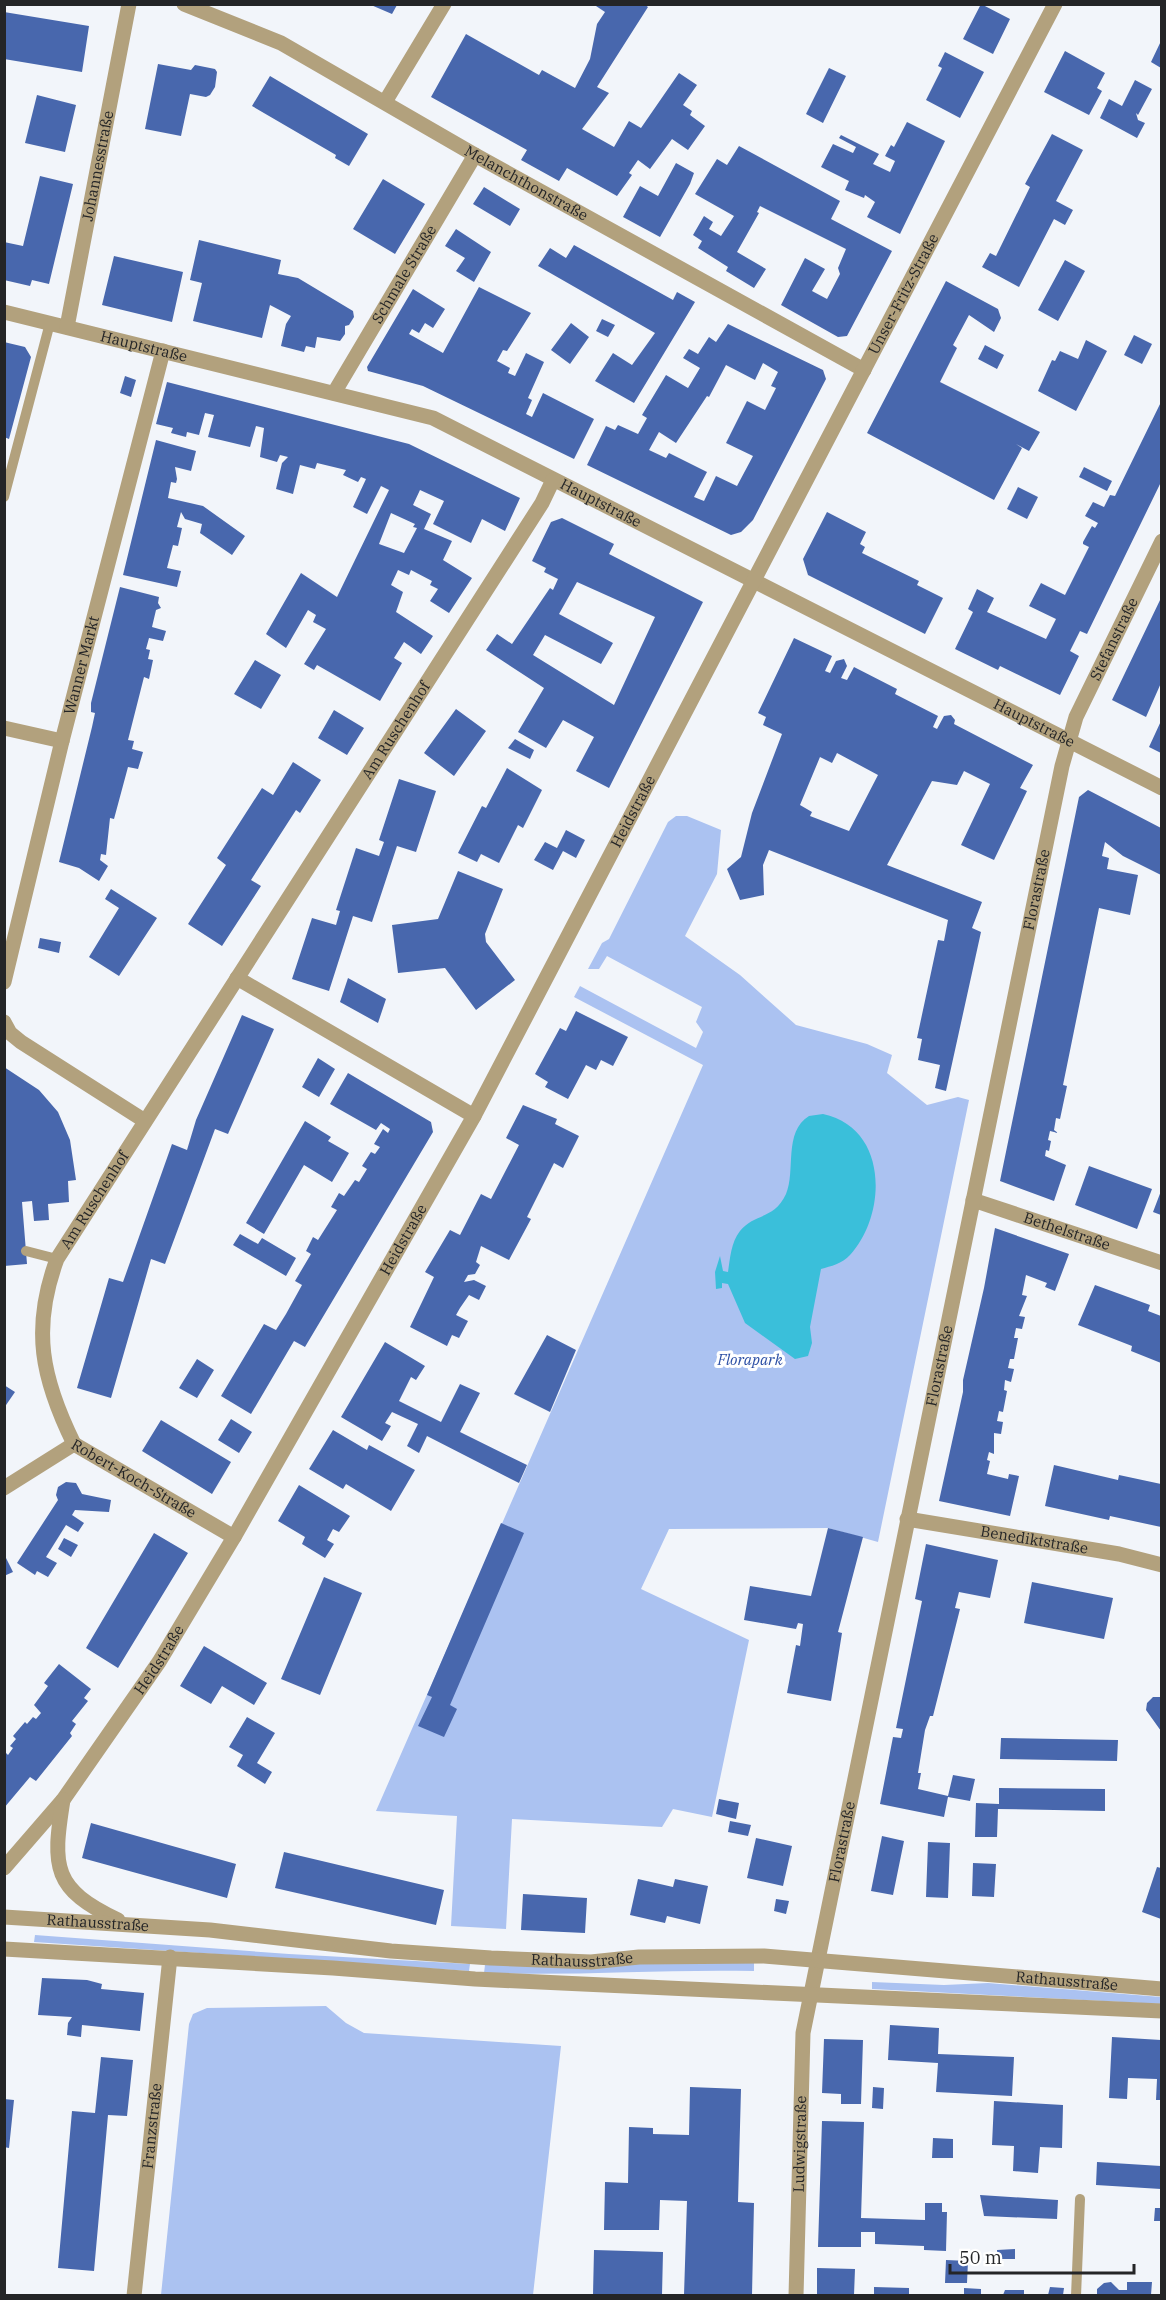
<svg xmlns="http://www.w3.org/2000/svg" width="1166" height="2300" font-family="'IBM Plex Serif',serif">
<style>
.green{fill:#abc2f1}
.water{fill:#3abfda}
.building{fill:#4867ad;fill-rule:evenodd}
.lines{fill:none;stroke-linecap:round;stroke-linejoin:round}
.service{stroke:#b2a17d;stroke-width:10}
.minor{stroke:#b2a17d;stroke-width:15}
.tertiary{stroke:#b2a17d;stroke-width:15}
.labels{text-anchor:middle;stroke-width:6;stroke-linejoin:round;paint-order:stroke}
.street-label{font-size:15px;fill:#242527;stroke:#fff}
.park-label{font-size:15px;font-style:italic;fill:#2a4da4;stroke:#fff}
</style>
<rect width="100%" height="100%" fill="#f2f5fa"/>
<path class="green" d="M676 816H687L721 830 717 874 685 936 740 975 796 1025 867 1044 892 1055 887 1073 927 1105 958 1097 969 1100 878 1542 828 1528 669 1529 641 1589 749 1640 712 1817 673 1809 662 1827 512 1819 506 1929 451 1926 457 1816 376 1811 703 1065 574 997 580 986 696 1048 703 1032 696 1022 702 1007 607 956 599 969H588L602 943 609 939 668 822Z
M35 1935 289 1954 470 1964 469 1971 34 1942Z
M648 1963H754V1971C664 1969 574 1976 484 1973L485 1965Z
M872 1982 944 1985 988 1983 1161 1997V2004L872 1989Z
M326 2006 346 2023 364 2033 561 2046 533 2295H161L189 2024 193 2014 207 2008Z"/>
<path class="water" d="M823 1114C889 1128 887 1215 850 1255 842 1264 831 1266 821 1269L810 1327 812 1343 808 1356 795 1359 745 1323 728 1284 722 1283V1288L716 1289 715 1272 720 1256 723 1271 728 1272C730 1259 731 1242 740 1231 754 1213 774 1220 786 1194 796 1171 783 1132 809 1116Z"/>
<path class="building" d="M593 4H644L648 7 597 87 609 93 582 129 614 147 629 121 641 128 679 73 697 85 683 105 692 111 690 115 705 126 688 150 672 139 650 169 638 160 629 173 632 175 617 196 567 168 559 181 521 160 527 150 431 97 466 34 539 75 542 70 575 88 590 59 597 24 605 12Z
M981 4 1010 19 993 54 963 39Z
M371 5H397L392 14Z
M4 12 89 26 82 72 4 59Z
M1161 41V68L1151 62Z
M1065 51 1105 73 1097 88 1102 91 1089 115 1044 92Z
M945 52 984 72 960 118 926 100 942 68 938 66Z
M158 64 191 70 195 65 215 69 217 72 215 87 210 95 206 97 190 94 181 136 145 129Z
M829 68 846 76 823 123 806 114Z
M270 76 368 134 349 166 335 158 336 155 252 106Z
M1135 80 1152 89 1138 115 1136 113 1138 120 1145 123 1137 138 1100 118 1109 99 1122 106Z
M37 95 76 105 65 152 25 143Z
M907 122 945 141 900 234 867 217 875 202 865 195 864 198 845 190 849 181 821 167 833 144 853 153 856 147 839 138 841 135 879 154 873 164 890 172 895 161 885 156 891 145 894 147Z
M1052 134 1083 150 1056 201 1073 210 1065 225 1054 219 1019 287 982 267 990 253 996 256 1030 187 1025 184Z
M739 146 840 201 831 219 892 251 847 336 838 337 781 305 805 258 825 269 812 291 827 299 840 274 838 268 846 249 760 206 757 212 759 213 737 252 766 269 754 288 726 271 728 267 698 248 702 241 693 235 704 216 713 222 709 229 721 236 734 216 695 194 717 159 727 165Z
M676 163 694 173 690 184 660 237 623 217 640 186 658 196Z
M40 176 73 184 49 284 32 280 30 286 4 280V242L23 246Z
M383 179 425 204 395 254 353 229Z
M484 187 520 209 510 226 473 204Z
M456 229 491 252 474 282 456 271 465 258 445 246Z
M199 240 281 260 278 274 298 278 353 311 354 317 349 325 345 326V334L340 341 317 337 315 348 306 346 304 352 281 346 286 324 291 316 270 305 262 338 193 321 202 283 190 280Z
M574 245 673 300 677 292 695 302 634 403 595 381 613 353 632 365 655 333 538 266 550 248 566 258Z
M114 256 183 272 172 322 102 305Z
M1065 260 1085 271 1058 321 1038 310Z
M946 281 998 309 1001 318 994 332 969 315 953 345 957 348 940 382 1040 432 1029 451 1016 444 1022 448 994 500 867 433Z
M479 287 531 313 507 351 503 350 497 361 510 368 508 373 515 376 526 353 544 362 528 398 532 400 526 414 532 417 543 393 594 419 574 459 423 386 368 371 367 367 413 289 445 309 433 328 425 323 419 333 412 329 409 334 443 353Z
M602 319 615 325 608 337 596 331Z
M571 323 589 337 570 364 551 350Z
M728 324 823 370 826 379 753 520 741 532 731 535 587 465 606 426 615 430 618 425 638 434 647 418 642 415 666 375 688 388 700 368 683 358 689 349 698 354 709 337 716 342ZM763 363 778 372 771 386 776 388 765 410 747 401 726 443 753 456 737 486 716 476 704 501 694 497 707 472 669 453 666 458 649 450 659 432 676 443 707 396 709 397 726 365 755 380Z
M1134 335 1152 344 1142 364 1124 355Z
M1086 340 1107 351 1076 411 1038 391 1052 360 1055 361 1060 351 1078 359Z
M4 342 25 347 31 357 9 439 4 437Z
M985 345 1004 355 997 369 978 359Z
M125 376 136 380 131 397 120 393Z
M167 382 409 444 520 498 505 531 482 519 471 543 433 524 444 501 420 490 413 505 431 514 424 529 452 541 443 560 472 578 449 613 430 601 438 589 430 585 432 581 411 570 409 575 398 570 391 585 403 592 396 612 433 636 421 654 404 642 394 658 402 663 380 701 317 665 314 670 304 664 326 629 313 622 316 615 308 610 286 648 266 634 301 573 337 597 389 490 381 486 367 514 353 507 366 479 361 477 358 482 343 475 346 470 317 463 315 469 300 465 293 494 276 489 282 463 288 457 280 455 277 462 260 457 264 428 256 426 250 447 208 437 214 415 205 413 199 435 187 432 186 437 171 433 173 428 156 424ZM391 513 415 524 413 527 417 528 404 553 379 544Z
M1161 402V482L1087 634 1080 631 1070 651 1079 656 1060 695 1000 666 998 670 955 649 973 612 968 609 977 589 994 598 987 612 1046 639 1056 619 1029 606 1041 583 1065 595 1089 547 1083 544V542L1092 526 1095 528 1098 523 1085 516 1093 502 1104 507 1110 495 1115 496Z
M156 440 196 451 191 471 175 467 177 479 176 483 171 482 168 498 203 506 245 536 232 555 200 533 202 524 185 519 181 512 177 527 182 528 178 546 173 545 167 568 181 571 177 587 123 575Z
M1084 467 1112 481 1107 491 1079 477Z
M1018 487 1038 497 1027 519 1007 509Z
M827 512 866 532 860 544 865 547 862 553 919 581 917 585 943 598 925 634 808 575 803 559Z
M562 518 614 544 609 554 703 602 609 788 576 771 594 737 563 720 546 748 518 732 544 688 486 650 497 634 512 644 550 588 553 590 558 579 544 572 546 568 532 561 551 522ZM577 582 655 617 614 705 533 655 545 635 601 664 613 643 559 614Z
M120 587 159 597 158 603 161 608 156 610 152 627 166 631 163 641 149 638 146 649 150 650 148 659 153 660 149 679 144 677 128 740 134 741 132 749 143 752 138 769 128 767 114 819 110 818 106 855 101 854 100 860 108 866 99 881 79 868 59 862 92 727 95 713 91 712V703Z
M1161 598V683L1146 717 1112 700Z
M794 638 832 656 825 671 830 673 836 661 844 659 847 666 841 678 847 680 854 667 897 689 895 694 938 716 933 727 937 729 944 716 951 715 955 720 954 724 1033 765 1020 788 1027 791 994 860 961 845 990 784 964 771 957 785 932 781 887 865 982 902 972 928 981 932 946 1091 935 1088 940 1065 918 1060 922 1039 917 1038 938 940 944 941 948 920 769 850 763 865 764 895 740 900 727 869 741 857 752 813 782 734 763 725 766 717 758 713ZM837 753 878 775 849 831 810 816 812 812 800 805 820 757 832 763Z
M255 660 281 675 261 709 234 694Z
M456 709 486 731 454 776 424 753Z
M334 710 364 728 347 755 318 738Z
M1161 721V753L1149 747Z
M515 739 534 750 530 759 508 748Z
M293 762 321 780 300 813 296 810 251 880 261 886 222 946 188 924 226 865 217 858 262 788 273 795Z
M507 768 542 790 523 828 518 825 499 863 481 854 477 862 458 853 482 806 486 808Z
M399 779 436 791 416 852 397 846 372 922 353 916 329 991 292 979 312 918 336 925 340 911 336 910 356 848 379 856 384 842 379 840Z
M1088 790 1161 828V875L1123 856 1105 842 1102 856 1109 858 1107 869 1138 875 1130 915 1099 908 1063 1085 1067 1086 1060 1119 1056 1118 1054 1130 1058 1133 1050 1131 1048 1140 1051 1141 1049 1151 1046 1150 1045 1156 1066 1165 1054 1201 1000 1181 1079 797Z
M566 830 585 840 576 858 563 851 553 870 534 860 545 842 557 848Z
M458 871 503 889 485 934 486 942 515 980 476 1010 445 968 398 973 392 925 438 919Z
M111 889 157 918 119 976 89 957 119 908 105 899Z
M40 938 61 942 59 953 38 948Z
M348 978 386 999 378 1023 340 1002Z
M576 1011 628 1037 613 1066 601 1060 596 1070 586 1065 568 1099 545 1087 548 1082 535 1074 560 1028 566 1031Z
M242 1015 274 1029 228 1134 215 1129 165 1264 151 1259 111 1398 77 1388 109 1278 123 1282 172 1144 187 1150 196 1120Z
M318 1058 335 1069 319 1097 302 1087Z
M4 1067 39 1090 58 1112 70 1140 76 1180 68 1181 69 1202 48 1204 49 1220 34 1221 32 1201 22 1202 27 1264 4 1266Z
M348 1073 431 1122 433 1132 305 1347 294 1341 251 1414 221 1396 264 1324 276 1330 286 1314 302 1285 295 1281 311 1254 306 1251 313 1237 318 1240 337 1210 331 1207 339 1193 344 1196 355 1180 359 1182 367 1169 362 1166 371 1152 375 1154 380 1147 374 1144 383 1129 388 1133 390 1129 381 1123 376 1130 330 1104Z
M523 1105 557 1119 555 1124 579 1136 563 1168 554 1163 527 1217 531 1219 509 1260 481 1246 476 1262 480 1265 475 1274 468 1275 464 1282 474 1280 486 1286 479 1300 469 1295 460 1308 456 1315 468 1321 459 1338 452 1335 447 1346 410 1327 434 1277 425 1272 450 1230 460 1235 481 1194 491 1199 519 1145 506 1138Z
M305 1121 331 1137 328 1141 349 1153 332 1182 304 1165 264 1234 246 1223Z
M1089 1166 1152 1189 1137 1229 1075 1205Z
M1161 1191V1215L1153 1212Z
M995 1228 1069 1254 1055 1291 1045 1287 1047 1283 1026 1275 1022 1295 1027 1296 1019 1316 1025 1317 1022 1329 1016 1328 1014 1338H1018L1014 1359H1010L1008 1368 1014 1369 1011 1382 1005 1380 1004 1390 1007 1391 1003 1412 999 1411 997 1421 1003 1422 1001 1434 994 1433V1454L989 1452 987 1460 990 1461 987 1474 1008 1479 1009 1474 1019 1476 1010 1516 939 1501 963 1392V1380L984 1288Z
M240 1234 258 1244 262 1238 296 1258 286 1276 233 1245Z
M1095 1285 1150 1305 1148 1311 1161 1316V1363L1131 1351 1132 1346 1078 1325Z
M547 1335 576 1350 550 1412 514 1394Z
M385 1342 425 1366 416 1380 411 1377 399 1401 441 1422 460 1384 480 1393 460 1432 527 1465 519 1483 427 1436 419 1453 407 1446 418 1424 392 1412 385 1423 391 1426 382 1441 341 1417Z
M197 1359 214 1370 197 1398 179 1388Z
M4 1385 15 1392 4 1408Z
M231 1419 252 1432 239 1453 218 1440Z
M161 1420 231 1462 212 1494 142 1451Z
M333 1430 367 1450 369 1445 415 1470 391 1511 346 1484 343 1489 309 1469Z
M1054 1465 1118 1480 1119 1475 1161 1484V1527L1110 1516 1109 1520 1045 1506Z
M66 1482 76 1483 82 1494 111 1500 109 1512 75 1510 72 1515 84 1523 78 1532 66 1525 46 1557 57 1563 48 1577 37 1571 35 1575 17 1563 58 1500 56 1495 58 1487Z
M299 1485 350 1516 339 1532 333 1529 327 1540 334 1544 325 1558 302 1544 305 1537 278 1521Z
M501 1523 524 1533 450 1705 457 1709 444 1737 418 1726 432 1697 427 1695Z
M828 1528 863 1537 838 1632 842 1633 831 1701 787 1693 796 1645 800 1646 803 1624 798 1623 796 1629 744 1620 750 1586 811 1596Z
M154 1533 188 1553 118 1668 86 1648Z
M64 1538 78 1545 71 1557 58 1549Z
M926 1544 998 1560 990 1598 959 1592 955 1608 960 1609 933 1716H930L925 1730 918 1773H921L918 1789 948 1796 953 1775 975 1779 970 1801 948 1797 944 1817 880 1804 893 1737 901 1738 903 1729 896 1728 922 1601 915 1599Z
M4 1554 13 1572 4 1576Z
M324 1577 362 1593 320 1695 281 1679Z
M1032 1582 1113 1598 1104 1639 1024 1623Z
M204 1646 267 1683 254 1705 222 1686 211 1704 180 1686Z
M59 1664 91 1689 84 1698 88 1701 72 1721 76 1724 70 1733 72 1736 36 1781 30 1777 4 1808V1751L8 1755 13 1748 10 1746 16 1739 13 1736 25 1722 27 1724 33 1717 36 1719 41 1713 34 1705 48 1686 44 1683Z
M1153 1697H1161V1731L1146 1710 1147 1703Z
M247 1717 275 1733 257 1763 272 1772 265 1784 237 1766 243 1755 229 1747Z
M1001 1738 1118 1740 1117 1761 1000 1759Z
M999 1788 1105 1789V1811L998 1809 997 1837H975L976 1803 999 1804Z
M719 1799 739 1803 736 1819 716 1814Z
M730 1821 751 1825 748 1836 728 1832Z
M91 1823 236 1864 227 1898 82 1858Z
M882 1836 904 1841 893 1895 871 1891Z
M756 1838 792 1846 783 1886 747 1878Z
M928 1842 950 1843 948 1898 926 1897Z
M284 1852 444 1890 436 1925 275 1888Z
M973 1863 996 1864 994 1897 972 1896Z
M1157 1867 1161 1868V1919L1142 1912Z
M638 1879 673 1887 675 1879 708 1886 700 1924 667 1916 665 1923 630 1915Z
M523 1894 587 1898 585 1933 521 1930Z
M776 1899 789 1901 786 1914 774 1911Z
M42 1978 87 1980 102 1984 101 1989 144 1993 140 2031 82 2025 81 2037 67 2035 68 2023 72 2017 38 2015Z
M890 2025 939 2028 938 2054 1014 2057 1012 2096 936 2092 938 2063 888 2060Z
M1112 2037 1161 2040V2100H1156L1157 2079 1128 2078 1127 2099 1109 2098Z
M824 2039 863 2040 861 2104H841V2094L822 2093Z
M101 2057 133 2060 127 2116 108 2115 94 2271 58 2268 72 2111 95 2113Z
M690 2087 741 2089 738 2202 754 2203 752 2295H684L687 2201 660 2200 659 2230H604L605 2182 628 2183 629 2127 653 2128V2134L689 2135Z
M873 2087 884 2088 883 2109 872 2108Z
M4 2099 14 2100 9 2148 4 2147Z
M994 2101 1063 2105 1062 2148 1040 2147 1038 2173 1013 2171 1014 2146 992 2145Z
M822 2121 864 2122 861 2218 925 2220V2203H942V2212H947L946 2251 924 2250V2246L875 2244V2232H861V2247H818Z
M933 2138 953 2139V2158H932Z
M1097 2162 1161 2166V2189L1096 2185Z
M980 2195 1058 2200 1057 2219 984 2216Z
M1155 2208H1161V2221H1154Z
M1015 2249V2259H997V2250Z
M594 2250 663 2252 662 2295H593Z
M946 2260 968 2261 967 2283H945Z
M817 2268 855 2269 854 2295H817Z
M1111 2282 1119 2290H1127V2282H1152L1151 2295H1097V2289L1104 2283Z
M874 2287 909 2288V2295H874Z
M1050 2287 1064 2288 1063 2295H1048Z
M964 2288 981 2289V2295H964Z
M1005 2290H1024V2295H1003Z"/>
<g class="lines">
<path class="service" d="M4 497 50 323
M26 1251 57 1259
M1076 2296 1080 2199"/>
<g class="minor">
<path id="s1" d="M184 4 281 43 475 155 864 370"/>
<path d="M385 102 444 4"/>
<path id="s2" d="M4 312 433 418 1162 788"/>
<path id="s3" d="M67 327 129 4"/>
<path id="s4" d="M334 393 475 155"/>
<path d="M4 728 62 741"/>
<path d="M237 978 474 1116"/>
<path id="s5" d="M4 982 62 741 163 351"/>
<path d="M4 1022 10 1033 21 1042 145 1121"/>
<path id="s6" d="M973 1200 1162 1263"/>
<path id="s7" d="M74 1444C42 1379 31 1329 57 1259L542 503 553 480"/>
<path id="s8" d="M74 1444 234 1537"/>
<path d="M4 1488 74 1444"/>
<path id="s9" d="M907 1519 1119 1554 1162 1565"/>
<path id="s10" d="M4 1868 63 1800 159 1662 234 1537 474 1116 1055 4"/>
<path id="s11" d="M134 2296 170 1957"/>
<path id="s12" d="M796 2296 803 2033 1062 766 1076 717 1162 541"/>
</g>
<g class="tertiary">
<path d="M63 1800C52 1868 53 1889 118 1920"/>
<path id="s13" d="M4 1917 210 1930 391 1951 491 1958 591 1962 639 1957 764 1956 1162 1989"/>
<path d="M4 1949 333 1968 475 1979 1162 2011"/>
</g>
</g>
<g class="labels">
<g class="street-label">
<text dy="5" stroke="none"><textPath href="#s3" startOffset="164">Johannesstraße</textPath></text>
<text dy="5" stroke="none"><textPath href="#s1" startOffset="387">Melanchthonstraße</textPath></text>
<text dy="5" stroke="none"><textPath href="#s4" startOffset="138">Schmale Straße</textPath></text>
<text dy="5" stroke="none"><textPath href="#s10" startOffset="1816">Unser-Fritz-Straße</textPath></text>
<text dy="5" stroke="none"><textPath href="#s2" startOffset="144">Hauptstraße</textPath></text>
<text dy="5" stroke="none"><textPath href="#s2" startOffset="630">Hauptstraße</textPath></text>
<text dy="5" stroke="none"><textPath href="#s12" startOffset="1694">Stefanstraße</textPath></text>
<text dy="5" stroke="none"><textPath href="#s5" startOffset="326">Wanner Markt</textPath></text>
<text dy="5" stroke="none"><textPath href="#s2" startOffset="1116">Hauptstraße</textPath></text>
<text dy="5" stroke="none"><textPath href="#s7" startOffset="820">Am Ruschenhof</textPath></text>
<text dy="5" stroke="none"><textPath href="#s10" startOffset="1232">Heidstraße</textPath></text>
<text dy="5" stroke="none"><textPath href="#s12" startOffset="1430">Florastraße</textPath></text>
<text dy="5" stroke="none"><textPath href="#s7" startOffset="262">Am Ruschenhof</textPath></text>
<text dy="5" stroke="none"><textPath href="#s6" startOffset="99">Bethelstraße</textPath></text>
<text dy="5" stroke="none"><textPath href="#s10" startOffset="746">Heidstraße</textPath></text>
<text dy="5" stroke="none"><textPath href="#s12" startOffset="944">Florastraße</textPath></text>
<text dy="5" stroke="none"><textPath href="#s8" startOffset="69">Robert-Koch-Straße</textPath></text>
<text dy="5" stroke="none"><textPath href="#s9" startOffset="129">Benediktstraße</textPath></text>
<text dy="5" stroke="none"><textPath href="#s10" startOffset="260">Heidstraße</textPath></text>
<text dy="5" stroke="none"><textPath href="#s12" startOffset="458">Florastraße</textPath></text>
<text dy="5" stroke="none"><textPath href="#s13" startOffset="94">Rathausstraße</textPath></text>
<text dy="5" stroke="none"><textPath href="#s13" startOffset="580">Rathausstraße</textPath></text>
<text dy="5" stroke="none"><textPath href="#s13" startOffset="1066">Rathausstraße</textPath></text>
<text dy="5" stroke="none"><textPath href="#s11" startOffset="171">Franzstraße</textPath></text>
<text dy="5" stroke="none"><textPath href="#s12" startOffset="152">Ludwigstraße</textPath></text>
</g>
<g class="park-label">
<text x="750" y="1365">Florapark</text>
</g>
</g>
<rect width="1166" height="2300" fill="none" stroke="#242527" stroke-width="12"/>
<path d="M950 2264v9h184v-9" fill="none" stroke="#242527" stroke-width="3"/>
<text x="959" y="2264" font-size="18" fill="#242527" stroke="#ffffff" stroke-width="4.5" paint-order="stroke">50 m</text>
</svg>
